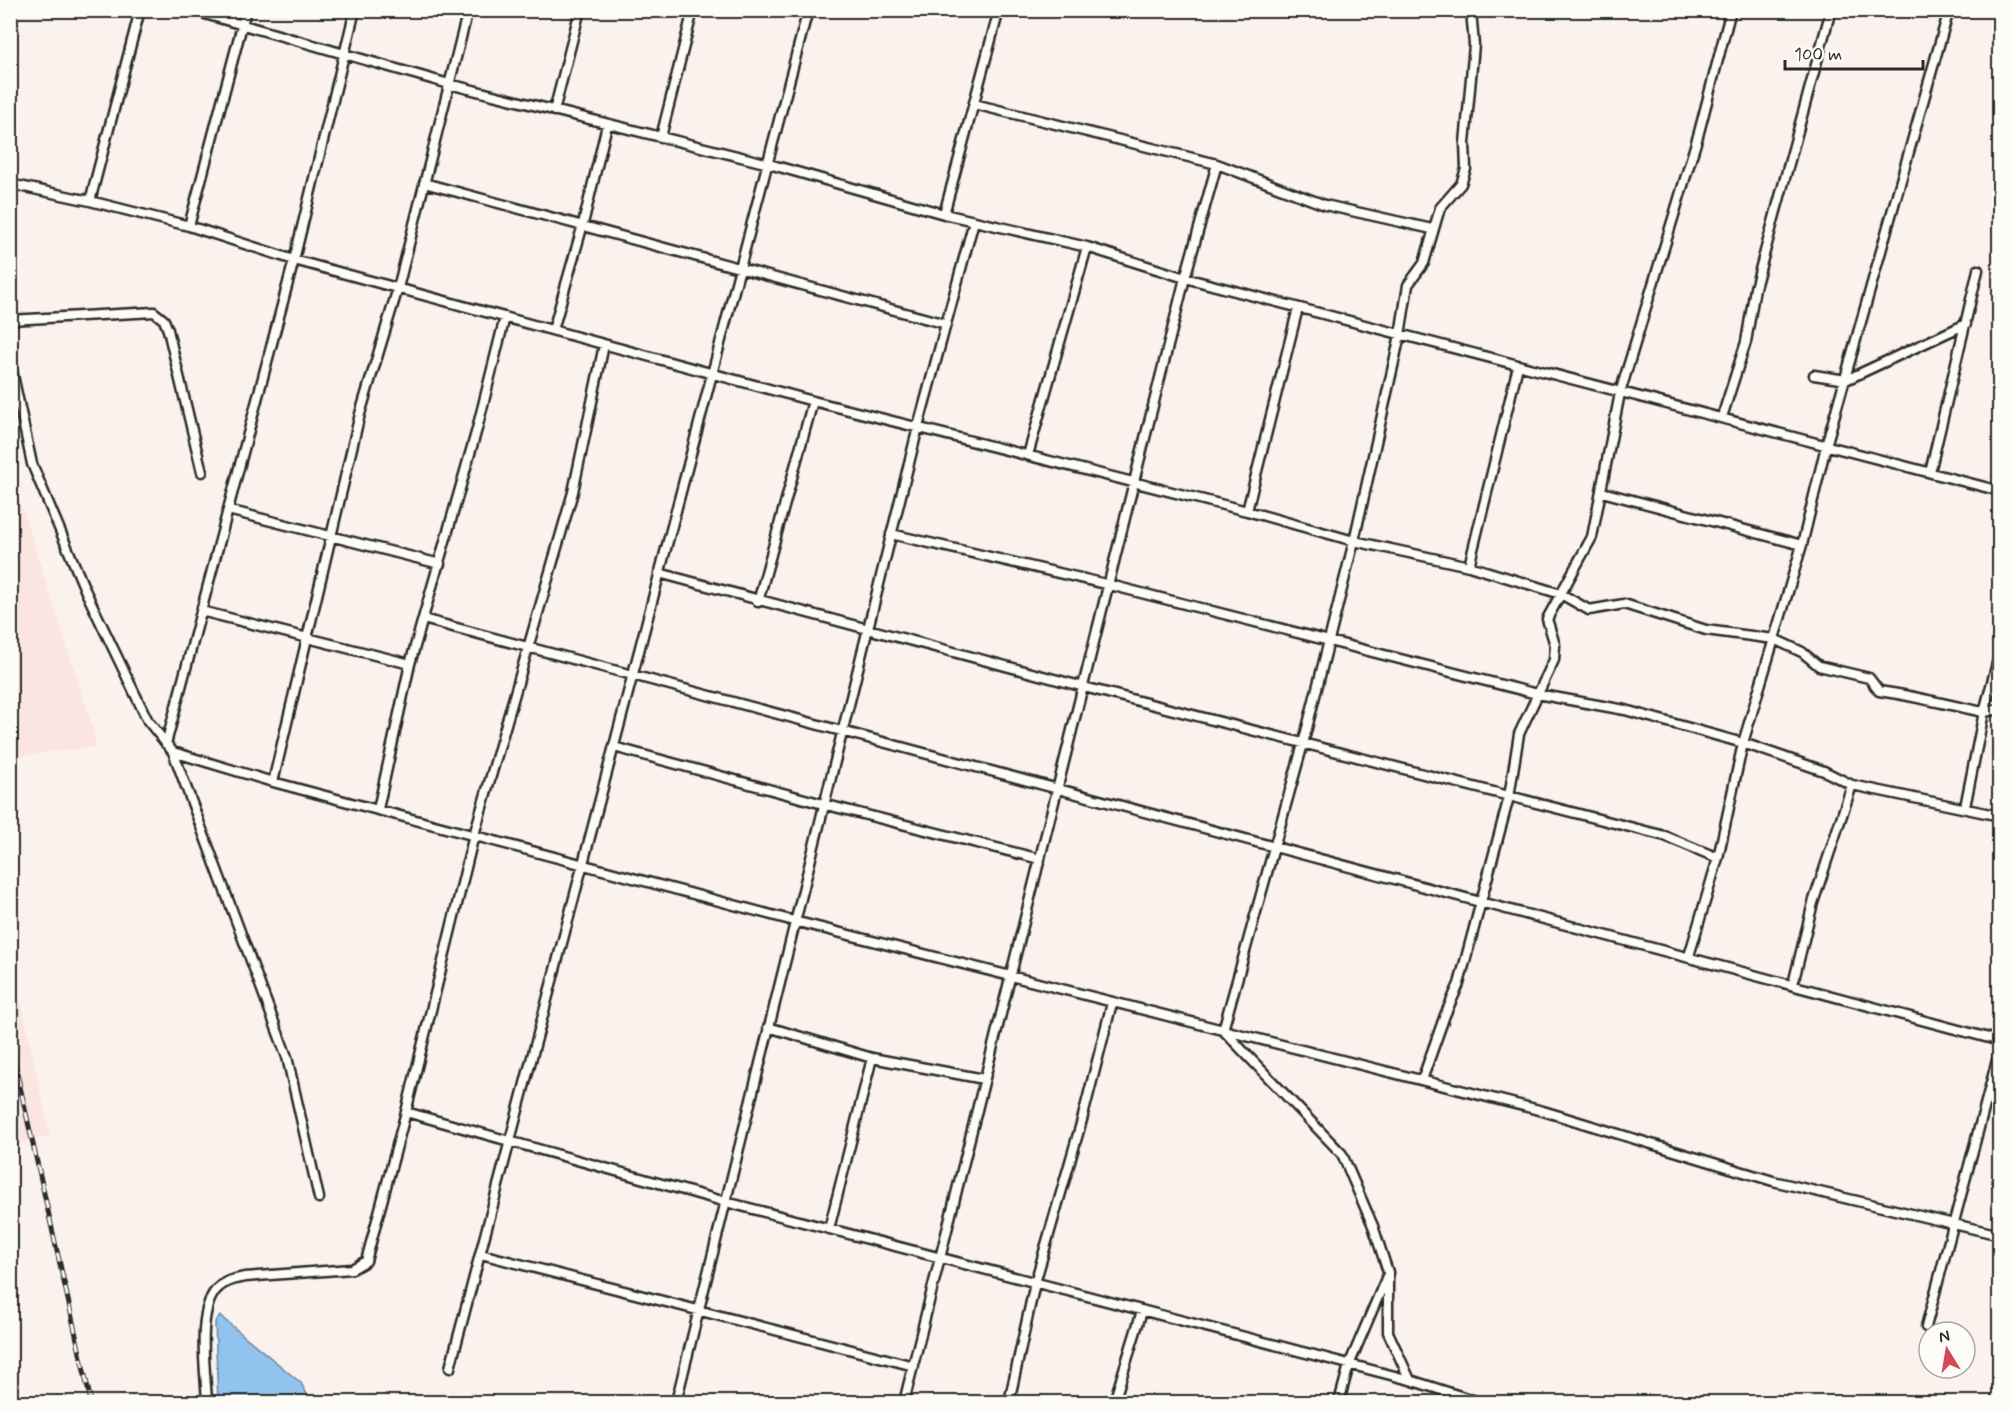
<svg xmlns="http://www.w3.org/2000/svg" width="2010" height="1413" font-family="Mynerve,sans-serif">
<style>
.built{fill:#fbe5e1}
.water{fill:#92c3ee;stroke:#6986a0;stroke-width:1.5}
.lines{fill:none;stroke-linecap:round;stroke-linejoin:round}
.minor-casing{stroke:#2b2b2b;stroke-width:13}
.minor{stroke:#fdfcf7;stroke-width:8}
.rail-casing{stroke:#2b2b2b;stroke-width:5}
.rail{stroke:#fdfcf7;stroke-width:3;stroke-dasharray:9;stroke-linecap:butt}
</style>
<rect width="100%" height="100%" fill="#fcf2ed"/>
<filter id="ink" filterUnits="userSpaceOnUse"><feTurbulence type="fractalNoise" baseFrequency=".0167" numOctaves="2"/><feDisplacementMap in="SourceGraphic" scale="12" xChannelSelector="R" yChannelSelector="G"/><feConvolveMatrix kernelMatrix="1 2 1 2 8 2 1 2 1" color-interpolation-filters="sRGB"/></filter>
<g filter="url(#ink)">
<path class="built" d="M11 487 23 510 92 724 96 747 11 757Z
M11 953 50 1136 19 1144 11 1111Z"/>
<path class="water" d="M220 1316 301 1383 311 1402H218L215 1322Z"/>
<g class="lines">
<defs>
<path id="minor" d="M191 10 449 84 769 164 944 214 1087 247 1185 278 2000 491
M1471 10 1474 45 1465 143 1466 169 1461 184 1440 208 1424 263 1408 285 1400 335 1354 541 1303 744 1223 1030 1543 1111 1773 1181 2000 1235
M974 104 1217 164 1325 205 1432 229
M554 111 580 10
M661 137 693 10
M424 183 946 324
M10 184 90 201 189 226 294 260 813 401 1247 511 1354 541 1469 566 1561 594 1589 610 1624 604 1706 630 1774 639 1802 652 1819 666 1869 678 1879 691C1915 696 1948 705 1984 712L1965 807
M90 201 140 10
M944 214 999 10
M189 226 246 10
M10 320 154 312 164 320 168 330 202 472
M553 330 582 228 607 125
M10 361 32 464 86 592 148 721 173 752 273 782 794 921 1223 1030 1342 1154 1373 1226 1388 1272V1332L1410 1380 1479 1402
M1814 375 1846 380 1966 324
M1722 417 1746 342 1755 288 1831 10
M1028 455 1087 247
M1930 472 1978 270
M1602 492 1802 545 1826 446 1949 10
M228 510 440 564
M1247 511 1298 308
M891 534 1110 585 1537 694 1625 710 1743 743 1824 771 1852 785 2000 816
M1469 566 1518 366
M659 573 1084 687 1665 836 1718 858 1689 956
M758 602 813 401
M201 611 410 664
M423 619 2000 1041
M2000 652 1984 712 2000 709
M166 744 294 260 355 10
M614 747 823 804 1040 859
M173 752 287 1057 319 1198
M273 782 360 414 398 288 468 10
M378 809 410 664 477 429 505 317
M1718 858 1743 743 1802 545
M1793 984 1813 903 1852 785
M768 1027 872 1058 984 1079
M1422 1080 1445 1015 1459 984 1509 797 1519 734 1554 660 1555 645 1547 619 1592 537 1620 393 1698 136 1731 10
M406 1112 474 835 573 492 604 345
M829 1229 872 1058
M481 1254 914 1366
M1926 1327 2000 1049
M450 1368 808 10
M207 1402C206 1374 195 1307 219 1287 226 1280 236 1279 245 1277L352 1269 366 1261 406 1112 726 1202 1410 1380
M676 1402 918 427 974 221
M904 1402 1185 278 1217 164
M1009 1402 1035 1283 1082 1120 1112 1003
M1114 1402 1142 1311
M1339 1402 1349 1365 1387 1276"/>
</defs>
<use href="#minor" class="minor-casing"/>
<use href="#minor" class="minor"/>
<defs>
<path id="rail" d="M10 1042 91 1402"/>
</defs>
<use href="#rail" class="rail-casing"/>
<use href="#rail" class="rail"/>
</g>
</g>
<rect width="2010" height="1413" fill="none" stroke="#fdfcf7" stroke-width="36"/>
<rect x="18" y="18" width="1974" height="1377" fill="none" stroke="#2b2b2b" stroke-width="2" filter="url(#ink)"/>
<g transform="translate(1947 1350) rotate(349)"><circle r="28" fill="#fdfcf7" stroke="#a9a8a5" stroke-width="1.5"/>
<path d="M0-4.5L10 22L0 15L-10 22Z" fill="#d1495b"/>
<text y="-9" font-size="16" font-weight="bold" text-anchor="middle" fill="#2b2b2b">N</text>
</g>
<path d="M1785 60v9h138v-9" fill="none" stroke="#2b2b2b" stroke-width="3"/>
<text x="1794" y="60" font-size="18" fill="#2b2b2b" stroke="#fdfcf7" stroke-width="4.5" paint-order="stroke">100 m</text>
</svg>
